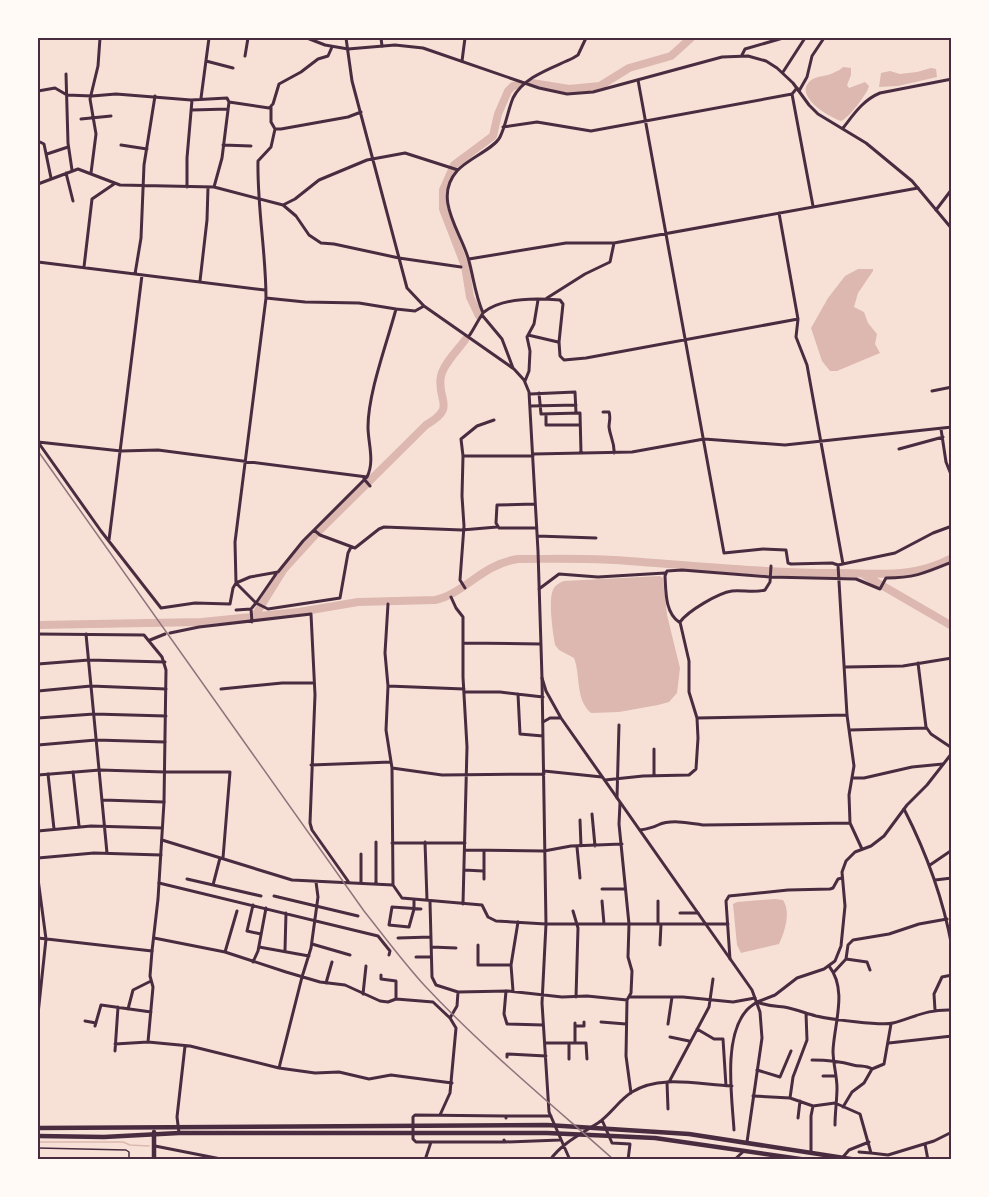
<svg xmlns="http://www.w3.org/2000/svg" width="989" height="1197" font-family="Ubuntu,sans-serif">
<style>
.water{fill:#dcb8b0}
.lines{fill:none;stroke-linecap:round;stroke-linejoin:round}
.stream{stroke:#dcb8b0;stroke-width:1.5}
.river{stroke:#dcb8b0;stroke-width:8}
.service{stroke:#4a2c40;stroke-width:1.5}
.minor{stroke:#4a2c40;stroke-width:3}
.tertiary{stroke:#4a2c40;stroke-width:3}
.trunk{stroke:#4a2c40;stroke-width:4.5}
.rail{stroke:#8f747c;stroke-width:1.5}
.neatline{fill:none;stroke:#4a2c40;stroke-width:2}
</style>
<rect width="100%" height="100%" fill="#f7e1d7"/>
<path class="water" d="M843 67 851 68V75L847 85 849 88 865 82 869 86C867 94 849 118 841 121 829 117 795 97 809 82 815 75 828 77 835 72 838 71 841 69 843 67Z
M931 68 936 69 937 77 898 86 879 87 881 73 890 71 900 74 917 72Z
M858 269H873V271L858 293 854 307 864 312 868 323 877 334 875 344 880 353 837 371H830L822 361 811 328 828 298 845 276Z
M660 576 663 578 667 615 680 668 677 693 669 702 658 705 619 712 591 713C575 699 581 676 574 658L559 650 555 645C553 634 548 600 553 590 555 585 559 583 564 581Z
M775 899 783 900C791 912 785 931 779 944L741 953 737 945 733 904 737 902Z"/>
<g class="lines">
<path class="stream" d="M38 1142H123L130 1145 149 1146"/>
<path class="river" d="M532 83 569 89 600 86 629 68 671 56 691 38
M479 316 470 297 465 266 443 209V190L454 165 493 136 498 114 508 91 513 86 519 85
M864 575 952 626
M251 617 256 614 284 569 315 535 426 425C458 407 436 400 441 376 444 363 458 350 465 340
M38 625 202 622 299 612 358 602 435 600C464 594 482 564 518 559 550 559 582 558 614 560 688 565 762 573 836 573 879 573 912 579 952 558"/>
<path class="service" d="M38 1148 126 1150 129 1152V1160"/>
<path class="minor" d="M346 38 352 81 407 288 424 306 514 369 524 380 529 392 538 551 542 678 546 924 542 1003 549 1112 570 1160
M381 38 382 46
M742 55 745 49 783 38
M245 56 248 38
M206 61 233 68
M462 61 465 38
M783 72 805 38
M66 74 68 143 72 170
M638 80 724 553 763 549 786 550 788 563 791 564 832 563 838 565 895 553 933 533 952 526
M38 91 55 88 67 95 92 96 116 94 191 100 227 98 229 102 269 108 273 104 279 84 301 72 318 59 328 56 332 47
M799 91 807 77 812 56 824 38
M792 94 813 206
M201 98 209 38
M271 106V122L275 129H281L348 117 361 112
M192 110 228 109
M81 119 111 116
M503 127 537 122 591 131 792 94 797 88
M843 128C854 114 863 100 880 93L952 79
M275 129 271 147 258 161C257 207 266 252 266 298L235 542 236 583 250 577 278 572 303 541 367 477
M40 142 44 144 51 178
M121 145 147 149
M223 145 251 146
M47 154 68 147
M66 173 73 201
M91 173 96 134 90 99 98 66 100 38
M38 184 78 169 120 185 214 187 283 205 296 216 309 235 321 243 334 244 399 258 461 267
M187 187V158L192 100
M214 187 222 158 229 102
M283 205 295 199 319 180 367 160 405 153 458 170
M936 210 952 189
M779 213 798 319 796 337 807 365 843 564
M469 259 566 243H614L918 188
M38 262 265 290
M84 267 92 199 114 184
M135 274 141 238 144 165 155 96
M200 281 207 220 208 187
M547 298 585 274 610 262 614 243
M396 309 415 311 424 306
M483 313C475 294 474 280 469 261 462 233 432 199 457 171 467 159 494 149 500 137 506 125 508 110 513 98 524 76 553 68 573 58L578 55 586 38
M482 315 502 339 513 368
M528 335 558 342
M469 336C473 331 480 316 484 312 503 297 537 298 560 300L563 304 559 342 560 356 564 360 586 358 798 319
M525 381 529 371 530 351 527 337 534 324 538 300
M932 391 952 387
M539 393 541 414 580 413 581 453
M530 394 575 392 576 413
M531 406 576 405
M603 412H609C611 418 609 421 609 427 610 437 615 443 614 453
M546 414V425H580
M941 429 946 462 952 477
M38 442 121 451 158 450 367 477C375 461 368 443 368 427 368 393 387 343 396 309L359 303 305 302 266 298
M38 442 101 531 161 608 195 603 230 604 233 588 236 583 256 603 276 574
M899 449 943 437
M533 454 632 452 704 439 785 445 952 427
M463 456H533
M364 479 370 486
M535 504 497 505 496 523 499 528H536
M314 530 320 535 355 548 379 529 384 527 462 530 497 527
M537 536 596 538
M109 540 142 275
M838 565 847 715 854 766 849 795 850 823 862 849
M465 588 460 580 464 526 462 496 463 456 461 439 477 426 494 420
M539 589 559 574 598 577 665 573
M451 597 456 608 463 617V677L467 747 463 904
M388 604 385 653 388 686 386 730 392 768 393 885 402 898 482 905 488 917 496 921 546 924H728
M251 609 252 622
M236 610 251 609 256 603 268 609 340 598 348 553 351 547
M679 622C665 612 666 592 665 576L667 571 682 570 770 577 856 579 880 589 886 578C915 578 925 573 952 562
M170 633 199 627 311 614 315 695 310 823 312 830 348 881
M86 634 107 853
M150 640 165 634
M463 643 541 644
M918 663 926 727 931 734 952 748
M38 664 89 660 165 662
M846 667 903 666 952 658
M388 686 464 689
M221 689 282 683H314
M38 691 91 686 166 689
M465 692H500L543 697
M518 694 520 734 543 736
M38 718 94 714 166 716
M697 718 847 715
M850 730 926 728
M38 745 96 740 165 742
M654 749V775
M311 765 391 762
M392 768 442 775 544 774
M544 771 602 777
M73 772 79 826
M165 772H230L223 858
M48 774 54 829
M853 778H864L912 767 943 764
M605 780 643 776 689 775 696 769 698 738 697 718 689 692V661L680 622C688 611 718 593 732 591 743 590 755 593 765 590L770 582 771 566
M617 798 619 725
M103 800 164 802
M620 803 619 824 629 924 628 957 632 971 631 993 627 1000 626 1056 631 1093
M904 809C927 854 943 898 952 947
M592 814 595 846
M580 820 581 846
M640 830C647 829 652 828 658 825 671 819 690 823 703 825L850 823
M38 831 91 826 162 828
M162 840 292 880 393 885
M425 842 427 900
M392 843H465
M577 847 580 878
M465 850 544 851 571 846 622 844
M38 858 94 853 161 855
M930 865 952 850
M464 870 483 871
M187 879 261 896
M484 879V851
M935 880 952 878
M361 882V854
M159 883 378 936 390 951 389 955
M376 883V842
M213 885 220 858
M602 889H625
M274 896 358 916
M414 900V909L409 927 389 925 392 907 421 909
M602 901 604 924
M658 901V924
M430 902 432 977 436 985 458 992 508 991 562 997 587 996 627 1000
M253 905 247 931 261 934
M573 911 578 928 576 997
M680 913H698
M154 938 225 952 286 972 320 982 345 985 380 1001 388 1002 396 999 433 1002 450 1018 456 1028 450 1093 440 1115
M398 938 431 937
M312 944 350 955
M478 945V965H510
M660 945 661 924
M259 947 309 956
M431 947 456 948
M285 950 286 913
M152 951 150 976 153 987 148 1042 190 1046 279 1068 315 1073 339 1072 369 1079 391 1075 452 1083
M225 952 237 911
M416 957H431
M730 959 726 901 729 896 788 890 830 889 833 888 838 879 842 878
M846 959 867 962 870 970
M253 962 258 951 266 908
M829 966C848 990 834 1024 833 1051 833 1063 837 1076 837 1088 837 1100 835 1112 835 1125
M834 972 846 959 848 945 853 940 889 934 919 924 947 919
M381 975V979L396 981V999
M326 983 332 962
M506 991 504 1014 507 1024 543 1025
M513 991 511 965 518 922
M363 994 366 966
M629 997H683L733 1002 755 998
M128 1009 133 990 151 981
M935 1010 934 994 942 977 952 975
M450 1018 457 1006 458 992
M85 1021 96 1023
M601 1022 626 1024
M575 1023V1043
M668 1024 672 997
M95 1026 101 1005 151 1012
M575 1026H584V1022
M697 1029 714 1039H723L726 1086
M670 1037 689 1041
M545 1043H586L587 1059
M569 1043V1059
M889 1043 952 1036
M115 1044 148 1042
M115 1051 118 1007
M507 1057V1054L546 1056
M812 1060C826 1060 839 1061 853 1065 860 1067 866 1065 872 1069
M279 1068 302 977 311 948 318 897 316 882
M757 1070 780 1077 791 1051
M823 1076H836
M667 1082 668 1109
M669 1082 709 1007 713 979
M753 1096 790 1098 813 1106 835 1103 860 1114 871 1153 859 1152
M790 1098 793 1077 807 1040 806 1013
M843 1107 852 1092 864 1083 872 1069 884 1064 891 1024
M506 1116H551
M798 1118 800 1101
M602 1120 612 1143 630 1144 628 1160
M734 1130C732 1097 723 1038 746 1011 749 1007 753 1005 757 1002 767 1006 775 1006 784 1007 795 1009 805 1013 816 1016 829 1019 882 1026 893 1023 915 1017 927 1009 952 1010
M179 1133 177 1117 185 1046
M504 1140 505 1142H416L413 1139V1117L415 1115 506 1116V1118
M505 1142 560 1140
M925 1144 928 1160
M155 1146 226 1160
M811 1153V1116L813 1106
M871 1153 888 1155 934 1141 952 1132
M843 1157 849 1150 869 1142
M425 1160 431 1142
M550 1160C562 1143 581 1134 598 1123 611 1114 619 1100 632 1092 660 1074 701 1085 732 1086
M734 1160 744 1151"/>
<path class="tertiary" d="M307 38 325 45 348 49 395 45 423 48 539 88 567 94 593 92 722 57 748 56 766 61 777 68 793 83 809 105 818 114 866 143 912 181 952 229
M38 634 144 635 162 657 166 670 164 802 158 899 152 951 38 938
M542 678 546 691 561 718 752 990 760 1012 762 1038 747 1142
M543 722 550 718H561
M38 775 100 770 165 772
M38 879 46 939 38 1014
M757 1002 775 995 797 978 824 969 835 961 841 946 845 906 842 872 846 861 855 852 871 846 884 836 907 805 927 785 952 753"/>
<path class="trunk" d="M38 1128 547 1125 689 1134 857 1160
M38 1136 104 1137 179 1133H547L655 1138 807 1160
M154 1160V1132"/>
<path class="rail" d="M38 451 364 911C384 936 403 962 425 986 483 1048 550 1103 614 1160"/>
</g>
<rect width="989" height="1197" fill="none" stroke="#fffaf5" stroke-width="78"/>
<rect x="39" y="39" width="911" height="1119" class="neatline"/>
</svg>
